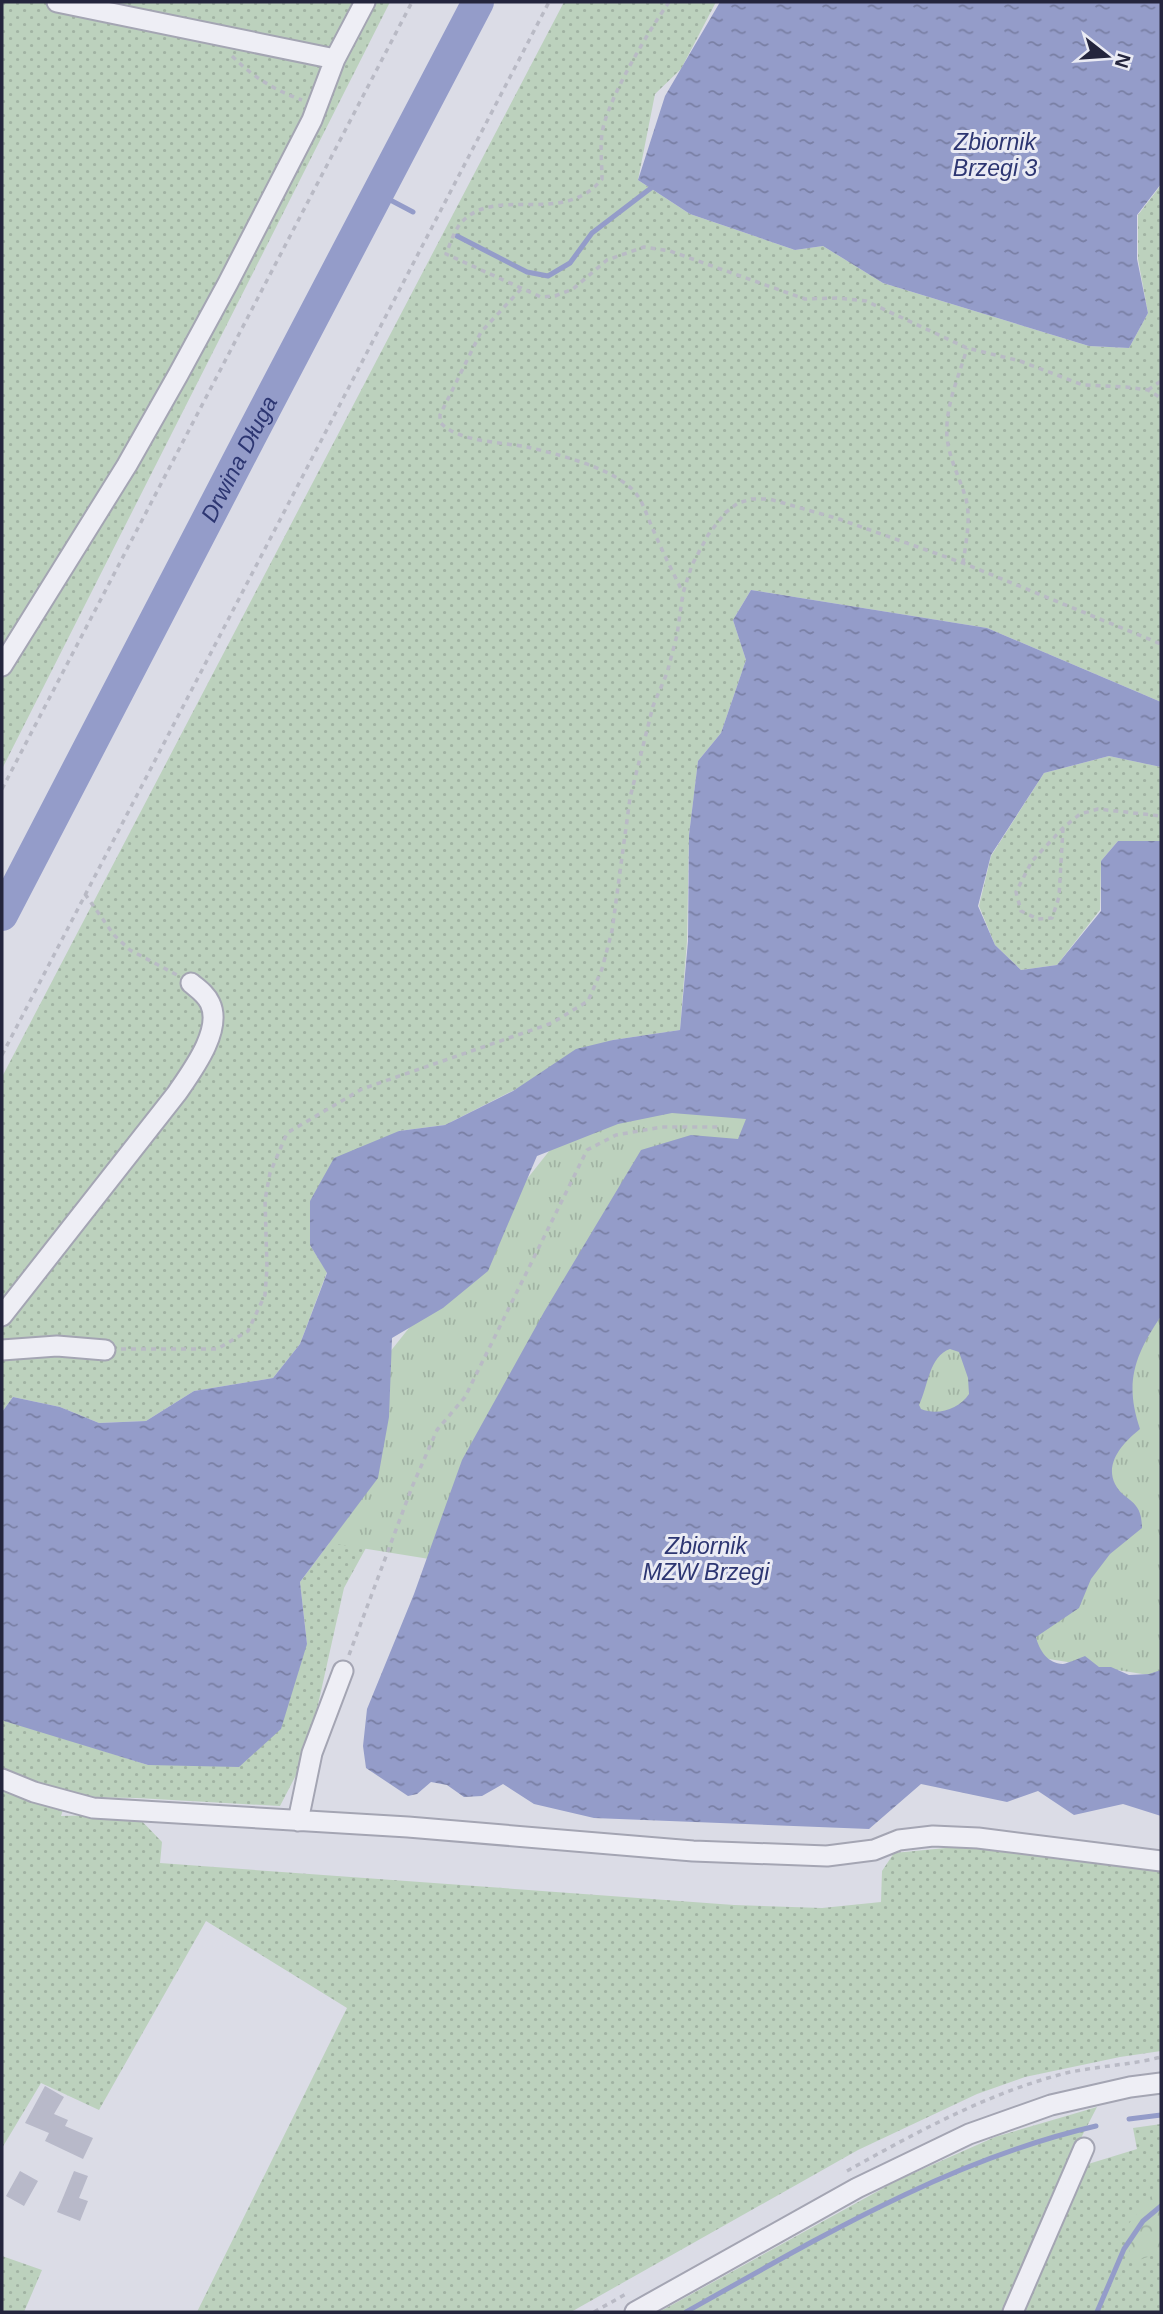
<svg xmlns="http://www.w3.org/2000/svg" width="1163" height="2314" font-family="Arial,sans-serif">
<style>
.grass{fill:url(#grass-dots)}
.forest{fill:url(#forest-crowns)}
.park{fill:url(#park-tufts)}
.water{fill:url(#water-ripples);fill-rule:evenodd}
.lines{fill:none;stroke-linecap:round;stroke-linejoin:round}
.stream{stroke:#949cc9;stroke-width:5}
.river{stroke:#949cc9;stroke-width:32}
.building{fill:#b8b9c9}
.minor-casing{stroke:#a4a5b3;stroke-width:23}
.path{stroke:#b9bac5;stroke-width:3.5;stroke-dasharray:5 5;stroke-linecap:butt}
.minor{stroke:#eeeef5;stroke-width:19}
.labels{text-anchor:middle;stroke-width:6;stroke-linejoin:round;paint-order:stroke}
.water-label{font-size:23px;font-style:italic;fill:#2d3672;stroke:#eaebf4}
</style>
<defs>
<pattern id="grass-dots" width="8" height="8" patternUnits="userSpaceOnUse" patternTransform="scale(1.75)"><rect width="8" height="8" fill="#bcd1bd"/><path d="M2 2h.1M6 6h.1" fill="none" stroke="#a1b3a3" stroke-width="1.8" stroke-linecap="round"/></pattern>
<pattern id="forest-crowns" width="20" height="18" patternUnits="userSpaceOnUse" patternTransform="scale(1.75)"><rect width="20" height="18" fill="#bcd1bd"/><path d="M2 6a3 3 0 1 1 6 0M12 15a3 3 0 1 1 6 0" fill="none" stroke="#a1b3a3"/></pattern>
<pattern id="park-tufts" width="24" height="20" patternUnits="userSpaceOnUse" patternTransform="scale(1.75)"><rect width="24" height="20" fill="#bcd1bd"/><path d="M3 7l-1-3M5 7V3M7 7l1-3M15 17l-1-3M17 17v-4M19 17l1-3" fill="none" stroke="#a1b3a3"/></pattern>
<pattern id="water-ripples" width="26" height="14" patternUnits="userSpaceOnUse" patternTransform="scale(1.75)"><rect width="26" height="14" fill="#949cc9"/><path d="M2 4q2-2 4 0t4 0M15 11q2-2 4 0t4 0" fill="none" stroke="#797fa4"/></pattern>
</defs>
<rect width="100%" height="100%" fill="#dbdce6"/>
<path class="grass" d="M2 2H390L2 769Z
M564 2H716L681 69 655 94 638 180 690 214 795 250 823 246 883 283 1089 346 1129 348 1148 313 1138 259V215L1161 185V702L987 628 751 590 733 620 746 660 721 733 698 761 689 835 687 941 680 1030 613 1040 445 1125 399 1131 310 1245 327 1272 300 1344 273 1378 194 1391 146 1421 99 1423 60 1407 13 1397 2 1412V1077Z
M1109 756 1161 767V841H1118L1101 861 1100 910 1057 965 1021 970 995 945 979 906 991 856 1044 773Z
M378 1478 400 1486 344 1588 307 1754 280 1806 137 1798 67 1797 61 1816 135 1814 162 1842 160 1863 734 1905 822 1908 881 1902 882 1871 894 1853 956 1847 1017 1850 1161 1867V2051L1120 2057 1025 2077 977 2094 858 2150 571 2312H197L347 2008 206 1921 99 2110 41 2083 2 2148V1719L148 1765 307 1644 300 1582Z
M1097 2107 1050 2198 1031 2249 1003 2312H659L898 2180 995 2137Z
M1161 2124V2312H1021L1085 2165 1137 2149 1133 2128Z
M2 2256 42 2270 24 2312H2Z"/>
<path class="forest" d="M1161 2184V2252L1131 2263 1126 2227Z"/>
<path class="park" d="M633 1045 1161 1141V1677L249 1530Z"/>
<path class="water" d="M720 2H1161V184L1137 215V259L1148 313 1129 348 1089 346 883 283 823 246 795 250 690 214 638 180 665 96Z
M751 590 987 628 1161 702V767L1109 756 1044 773 991 855 978 906 995 945 1021 970 1057 965 1101 911V861L1118 841H1161V1316C1135 1355 1124 1382 1140 1429 1125 1441 1104 1462 1115 1484 1125 1503 1142 1498 1142 1528L1110 1554 1091 1579 1079 1608 1036 1637C1039 1650 1048 1664 1063 1664 1069 1663 1079 1658 1085 1656L1099 1667H1111L1129 1675 1149 1674 1161 1670V1816L1123 1804 1074 1815 1038 1791 1007 1802 921 1784 869 1829 594 1818 534 1804 503 1784 482 1796 464 1797 447 1785 431 1782 417 1794 408 1796 366 1768 363 1746 367 1709 414 1594 462 1460 544 1312 641 1150 691 1135 738 1139 746 1119 672 1113 618 1124 537 1156 488 1271 443 1308 392 1338 389 1417 378 1478 300 1582 307 1644 281 1729 239 1767 148 1765 4 1721 2 1719V1412L13 1397 60 1407 99 1423 146 1421 194 1391 273 1378 300 1344 327 1273 310 1245V1201L334 1158 399 1131 445 1125 513 1091 576 1049 613 1040 680 1030 688 941 689 835 698 761 721 733 746 660 733 620ZM950 1349 959 1352 968 1378 969 1394C959 1409 938 1416 921 1409L919 1405C928 1387 929 1356 950 1349Z"/>
<g class="lines">
<path class="stream" d="M377 193 413 212
M457 236 527 272 548 276 570 263 592 233 651 188
M1129 2119 1161 2115
M686 2312C817 2239 948 2160 1096 2126
M1097 2312 1124 2249 1143 2221 1161 2206"/>
<path class="river" id="s1" d="M2 915C161 611 317 305 478 2"/>
</g>
<path class="building" d="M45 2086 64 2097 54 2114 68 2120 65 2126 93 2138 83 2159 45 2141 49 2133 25 2123Z
M20 2171 38 2181 24 2206 6 2196Z
M74 2171 88 2176 79 2198 88 2201 80 2221 57 2212Z"/>
<g class="lines">
<defs>
<path id="minor" d="M57 2 335 59
M2 666 127 465 178 375 228 283 312 120 335 59 365 2
M2 1316 177 1093C192 1071 223 1030 210 1003 206 994 198 989 191 983
M2 1350 57 1346 105 1350
M2 1779 34 1792 93 1808 408 1827 693 1851 827 1856 874 1850 899 1840 933 1836 978 1838 1161 1861
M298 1821 312 1753 343 1671
M635 2312 857 2188 969 2134 1051 2105 1130 2087 1161 2083
M1013 2312 1084 2148"/>
</defs>
<use href="#minor" class="minor-casing"/>
<path class="path" d="M669 2C648 32 614 89 604 124 599 142 602 161 602 179 562 228 495 183 460 224 454 232 450 244 446 254L541 297 555 296 573 289 607 260 644 247 670 251 805 299 837 298 866 301 967 348 1020 361 1083 385 1126 387 1148 390 1161 398
M232 56C253 77 274 90 302 100
M521 289 481 332 440 415V422C457 442 502 442 527 447 557 454 609 467 632 489 643 500 646 514 652 527 661 549 672 570 682 591
M1148 390 1161 381
M963 563C966 542 971 519 966 499 960 478 949 459 947 437 945 405 959 377 967 348
M2 789 412 2
M1063 828 1059 897 1052 918 1038 919 1021 911 1016 892 1032 861 1063 828 1080 814 1098 809 1161 816
M85 894 114 935 130 950 177 975
M2 1055 549 2
M121 1349H217L248 1331 265 1295 267 1268 265 1200 270 1173 287 1133 362 1089 552 1023 588 1001 602 969 612 931 630 798 653 706 667 673 677 635 683 593 692 565 708 535 725 513 738 503 752 499H769L839 519 963 563 1161 644
M349 1655 412 1487 437 1430 465 1397 587 1150 616 1135 662 1127H720
M847 2171C917 2132 988 2093 1066 2073 1097 2066 1131 2065 1161 2057
M594 2312 626 2294"/>
<use href="#minor" class="minor"/>
</g>
<g class="labels">
<g class="water-label">
<text x="995" y="150">Zbiornik<tspan x="995" dy="26">Brzegi 3</tspan></text>
<text dy="8" stroke="none"><textPath href="#s1" startOffset="514">Drwina Długa</textPath></text>
<text x="706" y="1554">Zbiornik<tspan x="706" dy="26">MZW Brzegi</tspan></text>
</g>
</g>
<rect width="1163" height="2314" fill="none" stroke="#24253d" stroke-width="7"/>
<g transform="translate(1107 56) rotate(107)" stroke="#eaebf4" stroke-width="5" paint-order="stroke">
<path d="M0-5L12 26L0 18L-12 26Z" fill="#24253d"/>
<text y="-10" font-size="19" font-weight="bold" text-anchor="middle" fill="#24253d">N</text>
</g>
</svg>
